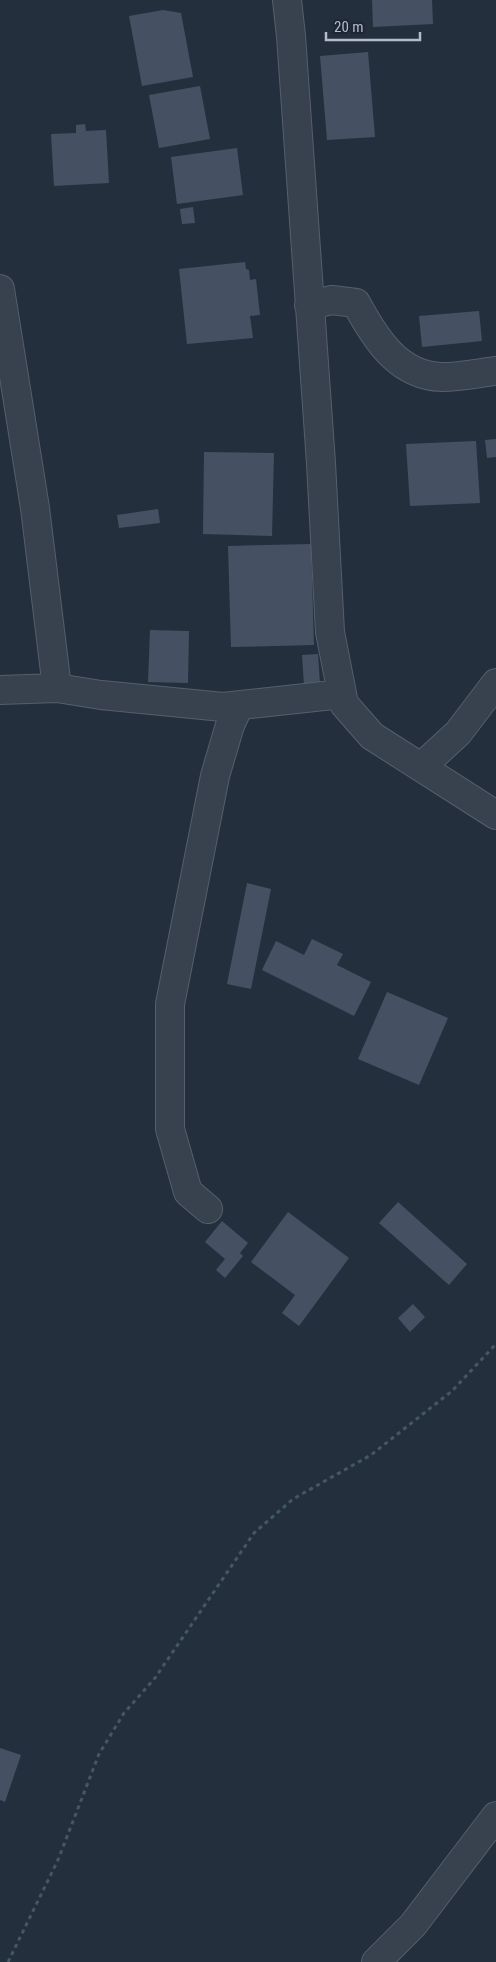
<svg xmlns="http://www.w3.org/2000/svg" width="496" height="1962" font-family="'Roboto Condensed',sans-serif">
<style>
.building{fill:#455162}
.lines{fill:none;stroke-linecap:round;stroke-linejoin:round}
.minor-casing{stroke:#565f6c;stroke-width:30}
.path{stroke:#44595c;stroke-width:3;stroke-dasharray:4 4;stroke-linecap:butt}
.minor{stroke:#38414e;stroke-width:28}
</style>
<rect width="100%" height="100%" fill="#242f3e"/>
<path class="building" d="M372 0H432L433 24 373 27Z
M163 10 181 13 193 77 142 86 129 16Z
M368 52 375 137 327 140 320 56Z
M200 86 210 139 159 148 149 95Z
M85 124 86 131 106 130 109 183 54 186 51 134 76 133V125Z
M237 148 243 195 177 204 171 157Z
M193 207 195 223 182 224 180 209Z
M245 262 246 269 249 270 250 280 256 279 260 315 250 316 253 338 187 344 179 269Z
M479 311 482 341 422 347 419 316Z
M496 439V457L487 458 485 440Z
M476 441 480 503 410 506 406 444Z
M204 452 274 453 272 536 203 534Z
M158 509 160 523 119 528 117 515Z
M311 544 314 645 231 647 228 546Z
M150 630 189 631 188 683 148 682Z
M318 654 320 684 304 685 302 655Z
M247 883 271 889 251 989 227 984Z
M312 939 343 954 337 965 371 982 354 1016 262 970 276 941 304 955Z
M387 992 448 1018 419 1085 358 1059Z
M398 1202 467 1264 449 1285 379 1223Z
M288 1212 349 1258 299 1326 282 1313 295 1295 251 1262Z
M222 1221 248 1243 240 1253 243 1256 225 1278 216 1270 225 1259 205 1242Z
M413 1304 425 1317 410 1332 398 1318Z
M0 1748 21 1755 5 1802 0 1800Z"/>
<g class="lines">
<defs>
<path id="minor" d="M287 0 291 36 321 463 330 632 344 704 372 736 496 815
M0 289 35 508 57 688 0 690
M309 305 332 300 356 303C375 338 398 376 442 377 460 377 479 373 496 371
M57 688 101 695 223 707 342 694
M421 767 458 733 496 683
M208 1209 188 1192 170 1129V1004L215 776 230 725 239 706
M376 1962 413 1925 496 1816"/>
</defs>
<use href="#minor" class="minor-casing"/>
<path class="path" d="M8 1962 58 1860 99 1754 124 1713 155 1678 254 1533 293 1499 371 1455 452 1391 496 1344"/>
<use href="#minor" class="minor"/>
</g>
<path d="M326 32v8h94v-8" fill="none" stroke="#b4bcc9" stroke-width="2.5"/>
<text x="334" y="32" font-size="15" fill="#b4bcc9" stroke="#1d2633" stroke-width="4" paint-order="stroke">20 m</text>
</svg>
